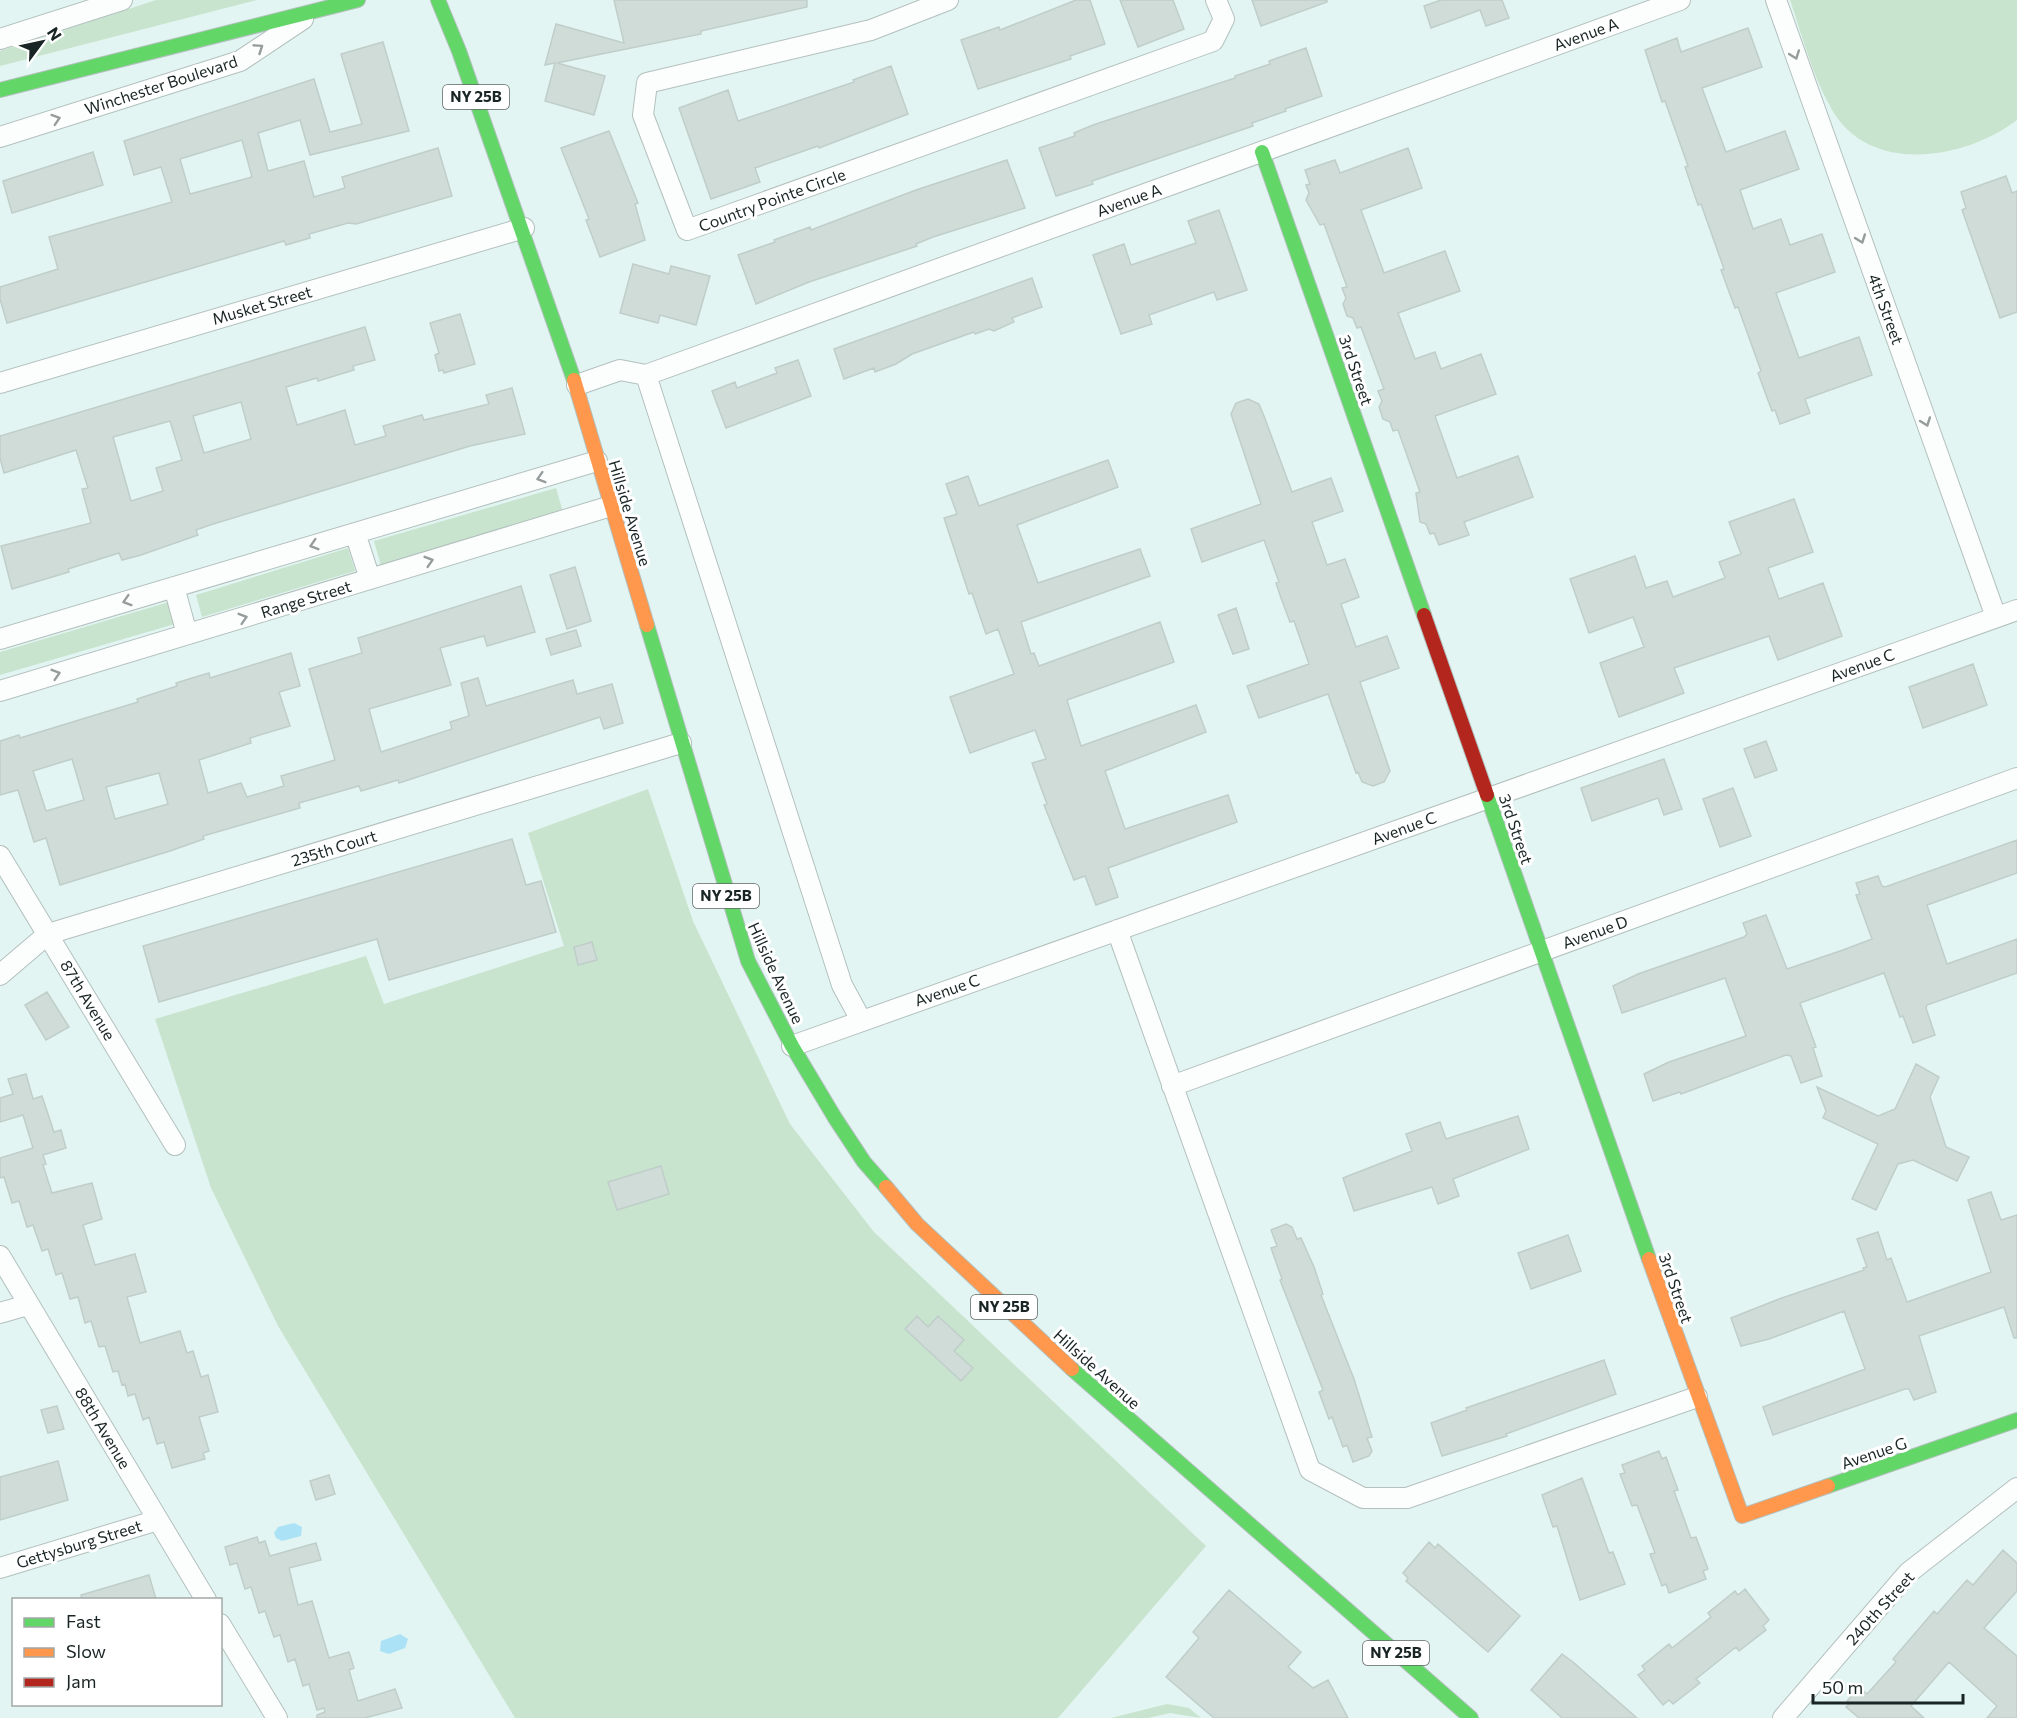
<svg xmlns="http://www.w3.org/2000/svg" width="2017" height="1718" font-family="Commissioner,sans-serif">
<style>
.green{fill:#c8e4ce}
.water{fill:#abe2f6}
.building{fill:#cfdcd8;stroke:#c0ceca;stroke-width:1.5;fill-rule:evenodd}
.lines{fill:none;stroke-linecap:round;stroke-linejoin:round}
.street-casing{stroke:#b3c0be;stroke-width:22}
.fast-casing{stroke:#b3c0be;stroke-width:16}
.slow-casing{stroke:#b3c0be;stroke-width:16}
.jam-casing{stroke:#b3c0be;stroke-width:16}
.street{stroke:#fbfefd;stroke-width:20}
.fast{stroke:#63d668;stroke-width:14}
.slow{stroke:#ff974d;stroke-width:14}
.jam{stroke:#b3261e;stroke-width:14}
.oneway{stroke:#959c9b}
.labels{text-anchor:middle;stroke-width:6;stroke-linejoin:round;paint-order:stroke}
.shield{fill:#fff;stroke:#5e6666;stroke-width:1.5}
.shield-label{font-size:15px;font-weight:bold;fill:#192524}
.street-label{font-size:16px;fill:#192524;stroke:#fff}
</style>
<rect width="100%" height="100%" fill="#e3f5f2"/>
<path class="green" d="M156 0H257L0 66V51Z
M1790 0H2017V120C1965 160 1868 176 1831 108 1812 75 1802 35 1790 0Z
M556 488 563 512 381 566 374 541Z
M348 548 355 571 202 617 196 595Z
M169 602 175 624 0 675V652Z
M648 789 693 921 790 1124 874 1232 1206 1546 1058 1718H515L278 1326 211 1188 155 1019 366 956 384 1004 564 946 528 833Z
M1167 1704 1189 1708 1201 1718 1170 1713 1148 1718H1111Z"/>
<path class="water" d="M294 1523 302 1527 301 1536 282 1541 276 1538 274 1533 278 1527Z
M400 1634 408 1639 405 1648 389 1654 380 1651 381 1641Z"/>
<path class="building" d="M614 0H807V7L701 31V34L557 63 605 76 594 115 545 101 555 63 545 65 556 24 624 43Z
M1076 0H1090L1105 44 1070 56 1071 59 978 89 961 40 999 27 1000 30Z
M1120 0H1173L1184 29 1138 47Z
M1252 0H1327V2L1261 26Z
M1441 0H1502L1509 18 1486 26 1480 10 1431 28 1424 6Z
M1748 28 1762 67 1702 88 1726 152 1785 131 1799 169 1740 190 1753 229 1781 219 1790 245 1822 234 1835 272 1776 293 1799 358 1859 337 1872 375 1805 399 1810 413 1780 424 1775 410 1772 411 1758 373 1761 371 1738 307 1735 308 1721 270 1724 269 1701 204 1698 205 1685 167 1688 166 1665 101 1662 102 1645 50 1677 38 1681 52Z
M383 42 409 131 310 155 300 120 258 133 268 171 304 161 314 197 345 188 342 177 438 148 452 196 356 224 348 223 309 234 310 238 286 245 284 241 7 323 0 299V287L58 269 49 237 172 202 161 167 134 175 124 141 314 79 330 132 362 124 341 54ZM242 140 252 177 190 194 180 159Z
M1306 48 1322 96 1285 109 1286 111 1252 123 1253 126 1092 181 1093 184 1056 196 1039 148 1075 136 1074 133 1093 125 1235 78V76L1270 64 1269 61Z
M891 66 908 114 819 148 818 146 755 168 760 182 711 199 679 108 728 90 738 121 854 82 853 80Z
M609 131 638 203 635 204 645 240 600 257 586 220 589 219 561 148Z
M1408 148 1422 188 1361 210 1384 273 1445 251 1460 291 1398 313 1415 359 1435 352 1441 369 1481 354 1496 394 1435 416 1457 478 1518 456 1533 497 1464 522 1469 535 1439 545 1434 533 1430 534 1426 524 1420 522 1416 493 1420 492 1398 430 1393 431 1390 422 1383 419 1379 407 1382 401 1378 391 1384 389 1361 327 1357 328 1353 318 1347 316 1343 304 1346 298 1342 288 1347 287 1324 224 1320 225 1306 200 1309 193 1306 185 1310 184 1305 170 1335 160 1340 173Z
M93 152 103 185 12 213 3 181Z
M1007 160 1025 208 933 237 916 244 917 246 809 282 756 304 738 255 775 242 774 240 810 227 811 230 916 190Z
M2006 176 2012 193 2017 191V312L2000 318 1962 210 1966 208 1961 192Z
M1219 210 1247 290 1217 300 1214 292 1149 315 1152 324 1121 334 1093 255 1124 244 1131 265 1196 243 1188 221Z
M633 264 669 274 671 266 710 276 696 325 660 315 658 323 620 313Z
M1032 278 1042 307 1012 318 1014 322 994 331 989 329 975 334 974 332 912 354 896 364 875 372 874 368 844 379 834 349Z
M460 314 475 364 444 373 443 370 439 371 435 355 439 353 430 323Z
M365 327 375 360 353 366 354 370 318 381 317 378 286 387 297 425 345 410 355 445 386 436 383 426 422 415 424 420 489 404 486 395 512 388 525 434 470 446 210 525 196 530 198 535 141 555 122 560 119 553 68 569 69 572 12 589 1 546 91 523 82 489 88 488 76 450 4 473 0 458V436ZM241 402 251 439 204 453 193 416ZM170 421 182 460 156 468 163 491 131 501 113 437Z
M798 360 811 396 726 428 712 391 735 382 737 388 777 373 775 368Z
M1248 399 1259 404 1264 416 1292 492 1331 478 1343 511 1312 522 1327 565 1345 559 1359 597 1341 604 1356 647 1387 636 1399 668 1360 682 1390 771 1384 782 1373 786 1362 782 1358 772 1356 773 1328 694 1259 718 1247 686 1309 664 1294 621 1290 622 1281 598 1276 583 1279 582 1264 540 1202 562 1191 529 1261 504 1231 414 1236 403Z
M1108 460 1118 487 1017 525 1038 583 1140 549 1150 576 1021 622 1031 654 1034 653 1039 666 1160 622 1174 662 1067 700 1081 746 1196 705 1206 732 1105 771 1125 829 1228 795 1237 822 1108 868 1118 897 1096 905 1085 876 1074 880 1044 805 1047 804 1032 763 1046 759 1035 730 970 753 950 697 1014 674 998 629 986 634 972 593 969 594 944 518 957 514 946 484 968 476 979 506Z
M1794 499 1813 552 1768 568 1779 599 1823 583 1842 636 1778 660 1769 636 1674 668 1684 693 1619 717 1600 663 1644 647 1633 617 1589 633 1570 579 1635 556 1646 588 1667 581 1673 597 1725 578 1719 562 1741 554 1729 522Z
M575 567 591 621 567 629 550 575Z
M521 586 535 632 487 646 484 636 440 648 451 685 369 709 381 752 452 729 450 722 469 716 461 683 478 678 486 706 573 680 577 694 612 684 623 723 604 729 600 717 399 783 398 780 361 791 359 786 299 803 300 808 203 836 204 839 170 851 60 885 46 838 34 842 18 790 0 795V741L19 735 20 738 138 702 137 699 177 686 176 683 192 678 209 673 210 678 291 653 300 686 279 692 290 726 250 738 251 743 199 760 208 793 241 783 247 797 284 786 281 776 335 760 309 669 362 653 358 638ZM72 759 84 800 46 811 33 771ZM159 773 168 804 115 819 106 787Z
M1236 608 1249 649 1233 654 1218 615Z
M576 630 581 646 551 655 546 639Z
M1973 664 1987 705 1923 728 1909 687Z
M1766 741 1777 770 1755 778 1744 749Z
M1664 759 1682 809 1664 815 1658 798 1592 821 1581 788Z
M1733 788 1751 836 1720 847 1703 799Z
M512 839 526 885 541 881 556 932 389 980 377 939 159 1002 143 946Z
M2017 840V873L1927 905 1947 964 2017 939V973L1927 1005 1926 1008 1935 1035 1913 1043 1903 1016 1900 1017 1884 973 1800 1003 1816 1047 1813 1048 1822 1076 1801 1083 1791 1056 1786 1055 1681 1094 1680 1092 1653 1101 1644 1074 1669 1062 1746 1036 1725 978 1622 1013 1613 986 1638 974 1744 937 1747 934 1743 923 1766 915 1787 969 1843 950 1872 939 1856 895 1860 894 1856 883 1878 876 1882 886 1885 887Z
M592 942 597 960 578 965 574 947Z
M47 992 69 1027 46 1040 25 1005Z
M1916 1064 1939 1077 1930 1097 1946 1147 1969 1157 1957 1181 1913 1160 1898 1164 1876 1210 1852 1199 1878 1144 1823 1118 1826 1111 1817 1087 1878 1116 1895 1109Z
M26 1074 33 1099 42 1096 54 1132 61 1130 66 1148 43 1155 46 1164 43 1165 52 1193 92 1183 102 1219 83 1225 95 1265 135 1254 146 1292 127 1297 140 1343 180 1331 187 1353 193 1351 201 1377 208 1375 218 1412 199 1417 209 1451 203 1453 205 1459 172 1468 164 1442 157 1444 149 1417 143 1420 135 1394 128 1396 125 1384 122 1385 118 1371 113 1372 105 1346 99 1347 91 1321 85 1323 78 1297 70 1299 62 1273 56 1275 48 1249 42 1251 33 1225 27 1227 19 1201 12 1203 4 1177 0 1178V1158L33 1148 23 1115 0 1122V1098L13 1094 8 1079Z
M1518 1116 1529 1149 1453 1179 1459 1196 1438 1204 1432 1187 1354 1211 1343 1178 1412 1151 1406 1134 1440 1122 1446 1139Z
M661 1166 669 1194 617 1210 608 1182Z
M1991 1192 2001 1220 2017 1215V1338H2014L2004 1307 1919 1336 1936 1392 1914 1400 1909 1389H1905L1773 1435 1763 1407 1865 1369 1844 1311 1769 1339 1741 1346 1731 1318 1779 1299 1864 1270 1863 1268 1867 1267 1857 1239 1878 1232 1887 1260 1891 1258 1907 1302 1991 1272 1968 1200Z
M1286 1224 1292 1227 1297 1239 1301 1238 1314 1267 1323 1294 1321 1295 1354 1379 1372 1437 1367 1438 1372 1451 1369 1456 1353 1462 1347 1445 1343 1447 1332 1417 1329 1419 1319 1392 1323 1390 1280 1280 1282 1279 1271 1248 1277 1246 1271 1230Z
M1568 1235 1581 1271 1531 1289 1518 1253Z
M917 1316 928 1327 938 1316 964 1340 954 1351 973 1368 961 1381 905 1329Z
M1604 1360 1616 1394 1506 1434 1507 1436 1442 1456 1431 1423 1467 1410 1466 1408Z
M57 1406 64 1429 48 1433 41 1410Z
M1659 1451 1662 1459 1666 1457 1678 1490 1674 1491 1691 1538 1696 1537 1708 1569 1703 1571 1706 1579 1669 1593 1666 1584 1662 1586 1650 1554 1655 1553 1637 1505 1632 1506 1620 1474 1625 1473 1622 1465Z
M58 1461 68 1500 0 1520V1477Z
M329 1475 335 1494 316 1500 310 1481Z
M1582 1478 1609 1553 1613 1552 1625 1584 1580 1600 1557 1526 1553 1527 1542 1495Z
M257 1537 259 1543 265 1541 270 1556 316 1543 321 1560 289 1568 298 1605 312 1601 329 1658 349 1652 354 1668 349 1670 358 1701 395 1689 402 1708 365 1718H317V1715L325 1712 324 1708 317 1710 309 1684 303 1686 295 1659 288 1662 280 1635 274 1637 265 1611 259 1613 251 1587 245 1589 237 1563 230 1565 225 1547Z
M1429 1542 1435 1548 1438 1544 1520 1616 1488 1652 1406 1581 1408 1578 1403 1573Z
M2003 1550 2017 1563V1591L1984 1628 2017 1656V1718H1987L1997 1706 1949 1662 1911 1706 1924 1718H1859L1846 1707 1850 1703 1847 1701 1859 1687 1867 1694 1896 1662 1893 1659 1934 1611 1937 1614 1967 1580 1973 1585Z
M149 1575 156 1599H82L81 1595Z
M1745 1589 1769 1620 1763 1626 1766 1630 1739 1651 1736 1647 1696 1679 1700 1683 1673 1704 1669 1700 1663 1705 1638 1675 1645 1670 1642 1666 1669 1644 1672 1648 1711 1617 1708 1613 1735 1591 1738 1595Z
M1229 1590 1301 1652 1288 1667 1313 1688 1328 1680 1348 1718H1214L1166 1677 1199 1638 1193 1632Z
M1562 1654 1573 1662 1637 1718H1562L1531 1690Z"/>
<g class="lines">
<defs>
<path id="street" d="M948 0 871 30 647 83 643 115 687 230 1213 41 1224 19 1216 0
M1776 0 1996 617
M0 39 122 0
M0 137 240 61 303 19
M646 375 842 985 861 1020
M0 383 524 228
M577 385 620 370 646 375 1680 0
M355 533 370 579
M174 587 187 634
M0 639 597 461
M0 691 611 506
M0 856 175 1145
M1117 930 1310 1470 1363 1498H1407L1697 1397
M0 975 48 934 681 743
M792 1046 2017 610
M1172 1086 2017 778
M0 1256 206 1600
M0 1313 28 1305
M0 1568 158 1520
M220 1624 277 1718
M1783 1718 1908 1573 2017 1488"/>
<path id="fast" d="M438 0 459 51 574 380
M0 90 358 0
M1262 152 1424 615
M647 625 748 961 792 1046 835 1118 864 1162 886 1187
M1487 795 1649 1259
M1072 1369 1471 1718
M1828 1486 2017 1420"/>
<path id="slow" d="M574 380 647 625
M886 1187 917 1224 1072 1369
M1649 1259 1742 1516 1828 1486"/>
<path id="jam" d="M1424 615 1487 795"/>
</defs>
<use href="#street" class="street-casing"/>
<use href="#fast" class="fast-casing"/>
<use href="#slow" class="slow-casing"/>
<use href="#jam" class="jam-casing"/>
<use href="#street" class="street"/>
<use href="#fast" class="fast"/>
<use href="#slow" class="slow"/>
<use href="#jam" class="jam"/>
</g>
<defs><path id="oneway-chevron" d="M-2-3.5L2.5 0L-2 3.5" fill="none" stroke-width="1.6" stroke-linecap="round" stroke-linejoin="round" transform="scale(1.5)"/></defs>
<g class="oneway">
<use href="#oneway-chevron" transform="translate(259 48) rotate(-34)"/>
<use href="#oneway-chevron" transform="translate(1795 55) rotate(70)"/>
<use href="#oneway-chevron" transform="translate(56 119) rotate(-18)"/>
<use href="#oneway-chevron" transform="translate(1861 239) rotate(70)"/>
<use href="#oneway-chevron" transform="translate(1926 422) rotate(70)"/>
<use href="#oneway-chevron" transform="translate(541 478) rotate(163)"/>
<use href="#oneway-chevron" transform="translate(314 545) rotate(163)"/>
<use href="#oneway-chevron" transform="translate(429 561) rotate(-17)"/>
<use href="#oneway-chevron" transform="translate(127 601) rotate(163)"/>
<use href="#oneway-chevron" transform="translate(243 618) rotate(-17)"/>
<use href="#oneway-chevron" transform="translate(56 674) rotate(-17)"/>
</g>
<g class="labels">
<g class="shield">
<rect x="443" y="85" width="66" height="24" rx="4.5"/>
<rect x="693" y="884" width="66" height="24" rx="4.5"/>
<rect x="971" y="1295" width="66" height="24" rx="4.5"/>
<rect x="1363" y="1641" width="66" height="24" rx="4.5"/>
</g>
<g class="shield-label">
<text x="476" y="102">NY 25B</text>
<text x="726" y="901">NY 25B</text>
<text x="1004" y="1312">NY 25B</text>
<text x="1396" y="1658">NY 25B</text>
</g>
<g class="street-label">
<text transform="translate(1586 34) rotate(-20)" y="6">Avenue A</text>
<text transform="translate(161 85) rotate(-18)" y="6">Winchester Boulevard</text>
<text transform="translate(772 200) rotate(-20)" y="6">Country Pointe Circle</text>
<text transform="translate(1129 200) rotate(-20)" y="6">Avenue A</text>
<text transform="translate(262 305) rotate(-16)" y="6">Musket Street</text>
<text transform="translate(1886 309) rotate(70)" y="6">4th Street</text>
<text transform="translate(1356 370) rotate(71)" y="6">3rd Street</text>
<text transform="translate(630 513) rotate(73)" y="6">Hillside Avenue</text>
<text transform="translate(306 599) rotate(-17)" y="6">Range Street</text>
<text transform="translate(1862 665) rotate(-20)" y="6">Avenue C</text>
<text transform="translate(1404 828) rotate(-20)" y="6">Avenue C</text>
<text transform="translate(1516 829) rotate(71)" y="6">3rd Street</text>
<text transform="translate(334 848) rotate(-17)" y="6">235th Court</text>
<text transform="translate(1595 932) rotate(-20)" y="6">Avenue D</text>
<text transform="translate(776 973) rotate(65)" y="6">Hillside Avenue</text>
<text transform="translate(947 990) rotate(-19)" y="6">Avenue C</text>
<text transform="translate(88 1000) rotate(59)" y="6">87th Avenue</text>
<text transform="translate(1676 1288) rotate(71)" y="6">3rd Street</text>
<text transform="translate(1097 1369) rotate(42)" y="6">Hillside Avenue</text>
<text transform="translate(103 1428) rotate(59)" y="6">88th Avenue</text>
<text transform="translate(1874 1453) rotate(-19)" y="6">Avenue G</text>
<text transform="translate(79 1544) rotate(-17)" y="6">Gettysburg Street</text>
<text transform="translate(1880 1608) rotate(-48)" y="6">240th Street</text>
</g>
</g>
<rect x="12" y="1598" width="210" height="108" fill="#ffffff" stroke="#a3a8a7" stroke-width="1.5"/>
<rect x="24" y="1618" width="30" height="9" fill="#63d668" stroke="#a3a8a7" stroke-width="1.5"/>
<text x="66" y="1628" font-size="18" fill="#192524">Fast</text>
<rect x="24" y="1648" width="30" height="9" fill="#ff974d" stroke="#a3a8a7" stroke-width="1.5"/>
<text x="66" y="1658" font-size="18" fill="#192524">Slow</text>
<rect x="24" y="1678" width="30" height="9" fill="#b3261e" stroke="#a3a8a7" stroke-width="1.5"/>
<text x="66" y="1688" font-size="18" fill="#192524">Jam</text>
<g transform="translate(42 42) rotate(57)" stroke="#ffffff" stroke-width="4.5" paint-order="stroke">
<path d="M0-4.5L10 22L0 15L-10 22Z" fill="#192524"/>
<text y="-9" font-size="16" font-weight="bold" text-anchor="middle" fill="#192524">N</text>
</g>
<path d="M1813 1694v9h150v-9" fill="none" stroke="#192524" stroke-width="3"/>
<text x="1822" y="1694" font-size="18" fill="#192524" stroke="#ffffff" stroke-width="4.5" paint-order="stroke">50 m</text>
</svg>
